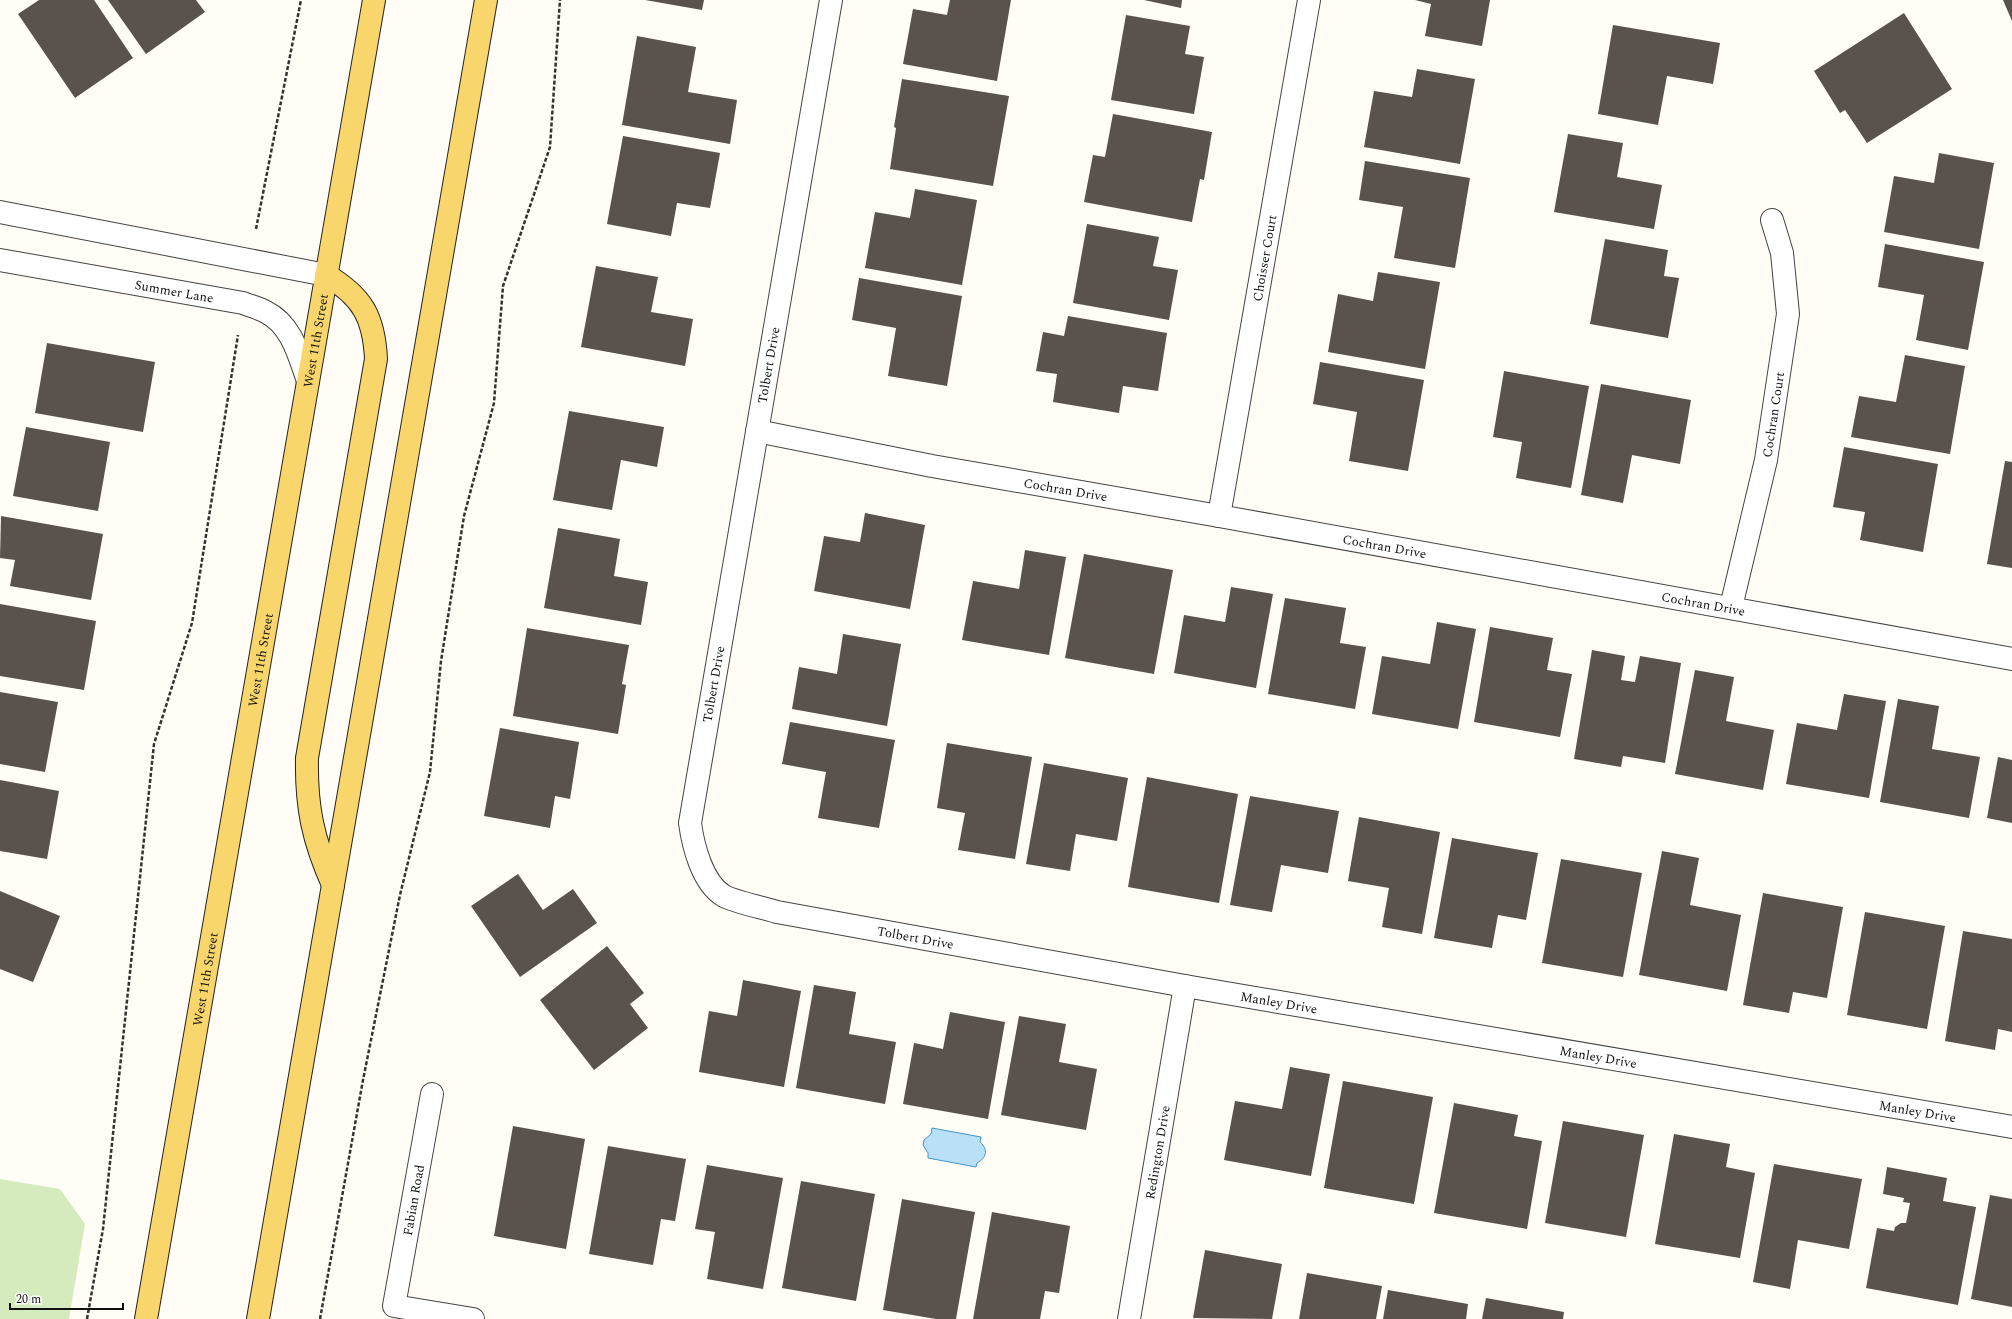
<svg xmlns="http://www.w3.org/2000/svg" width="2012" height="1319" font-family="Spectral,serif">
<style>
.green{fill:#d5ebbd}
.water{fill:#b9e0f7;stroke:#3f96cf}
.building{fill:#5a524d}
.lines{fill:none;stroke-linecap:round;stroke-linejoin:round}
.minor-casing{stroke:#444;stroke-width:24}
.tertiary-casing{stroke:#444;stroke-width:24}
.primary-casing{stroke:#222;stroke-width:24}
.path{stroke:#333;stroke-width:2.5;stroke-dasharray:4 2;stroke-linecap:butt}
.minor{stroke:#fff;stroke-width:22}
.tertiary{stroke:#fff;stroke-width:22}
.primary{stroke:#f9d66b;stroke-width:22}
.labels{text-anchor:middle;stroke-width:4;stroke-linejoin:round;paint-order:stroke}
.street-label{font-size:13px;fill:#111;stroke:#fff}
</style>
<rect width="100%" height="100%" fill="#fffdf5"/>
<path class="green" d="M0 1179 60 1189 85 1224 69 1319H0Z"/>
<path class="water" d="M932 1128 981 1137 980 1142C989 1150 986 1158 977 1163L976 1167 928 1158V1153L923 1145 924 1140 931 1134Z"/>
<path class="building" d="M39 0H94L133 58 75 98 18 14Z
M108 0H196L205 12 146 54Z
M645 0H704L702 10Z
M950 0H1011L997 81 903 64 913 9 947 15Z
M1144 0H1182L1181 8Z
M1415 0H1490L1482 46 1425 36 1431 4Z
M2003 0H2012V21Z
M1904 13 1952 89 1867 143 1845 110 1840 113 1814 71Z
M1126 15 1190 26 1185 54 1204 57 1194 114 1111 100Z
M1613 25 1720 43 1713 84 1667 76 1658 125 1598 114Z
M637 36 696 47 688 92 737 100 730 144 622 125Z
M1417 69 1475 79 1460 164 1364 147 1374 91 1412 97Z
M902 79 1009 96 993 186 890 169 896 128 894 127Z
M1113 114 1212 132 1204 180 1200 179 1192 222 1084 202 1093 155 1105 157Z
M1568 134 1623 143 1617 177 1662 185 1654 229 1554 212Z
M623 136 720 153 710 208 677 203 671 236 607 224Z
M1939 153 1994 163 1979 249 1884 232 1894 176 1934 183Z
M1365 161 1470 178 1455 268 1394 258 1403 207 1359 200Z
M915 189 977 200 962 285 865 268 875 212 910 218Z
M1087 224 1159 237 1153 266 1178 270 1169 320 1073 303Z
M1605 239 1668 250 1664 276 1679 278 1668 338 1590 324Z
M1885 244 1984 262 1968 350 1916 340 1924 295 1878 287Z
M596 266 658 277 651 312 693 319 685 366 581 347Z
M1378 272 1440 282 1425 369 1328 352 1338 294 1373 301Z
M859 278 962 296 947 386 888 376 896 328 852 320Z
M1068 316 1167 333 1158 391 1123 386 1119 413 1053 402 1057 374 1036 371 1043 332 1064 336Z
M47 343 155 362 143 432 35 413Z
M1905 355 1965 366 1950 454 1851 437 1859 396 1896 402Z
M1320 362 1424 380 1408 471 1349 461 1357 412 1313 404Z
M1504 371 1589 386 1571 488 1516 478 1522 442 1493 437Z
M1601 384 1691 400 1680 464 1632 455 1623 503 1581 495Z
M569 411 664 427 657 467 621 460 612 510 553 500Z
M26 427 110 442 98 511 13 496Z
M1844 447 1938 464 1923 552 1860 540 1865 512 1833 507Z
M2005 461 2012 462V568L1987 564Z
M865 513 925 525 910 609 814 591 824 536 860 542Z
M1 516 103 534 91 600 10 586 15 560 0 558Z
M558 528 620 539 614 576 648 582 641 625 544 608Z
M1025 550 1066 557 1049 655 962 640 973 581 1019 589Z
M1084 554 1173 570 1154 674 1065 658Z
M1231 587 1273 594 1256 688 1174 673 1184 615 1225 622Z
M1285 598 1346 608 1340 643 1366 647 1355 709 1268 694Z
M0 604 96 621 84 690 0 676Z
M1437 622 1476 629 1458 729 1372 714 1382 656 1430 664Z
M1490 627 1553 638 1547 670 1572 674 1560 737 1474 722Z
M527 628 629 645 622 684 626 685 618 734 513 716Z
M843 634 901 644 887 726 792 709 799 667 837 674Z
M1592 650 1625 656 1621 680 1635 682 1640 656 1681 663 1665 763 1623 756 1621 767 1574 759Z
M1695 670 1734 677 1726 721 1774 730 1763 790 1675 774Z
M0 692 58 702 45 772 0 764Z
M1844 694 1886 701 1869 798 1786 784 1797 723 1837 730Z
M1898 699 1939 706 1932 749 1980 757 1969 818 1880 802Z
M790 722 895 740 879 828 818 818 826 772 782 764Z
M500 728 579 742 570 799 555 796 550 828 484 816Z
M947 743 1032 757 1015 859 958 850 965 813 937 808Z
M1998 757 2012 760V823L1987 818Z
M1044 763 1128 778 1117 841 1076 834 1070 871 1026 864Z
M1147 777 1238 794 1219 903 1128 887Z
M0 780 59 791 47 859 0 851Z
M1250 796 1339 811 1328 873 1281 865 1272 912 1230 905Z
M1359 817 1440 832 1422 934 1382 927 1389 888 1348 881Z
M1452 838 1538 853 1526 920 1498 915 1492 948 1434 938Z
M1662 851 1699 858 1690 905 1741 915 1727 991 1639 975Z
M1561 859 1642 873 1623 977 1542 963Z
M518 874 543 910 573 889 597 923 520 977 471 906Z
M0 891 60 916 33 982 0 969Z
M1763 893 1843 907 1827 998 1793 992 1789 1013 1743 1005Z
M1865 912 1945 926 1927 1029 1847 1015Z
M1963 931 2012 939V1032L1998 1029 1995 1050 1945 1041Z
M607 946 644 993 630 1004 648 1028 594 1070 540 1000Z
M743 980 801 991 784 1087 699 1072 709 1011 737 1016Z
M814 985 856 992 849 1034 896 1042 885 1104 796 1088Z
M950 1012 1005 1022 988 1119 903 1104 914 1043 943 1049Z
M1019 1016 1066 1024 1059 1062 1097 1069 1086 1130 1001 1115Z
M1290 1067 1330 1074 1311 1176 1224 1160 1235 1101 1282 1109Z
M1343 1081 1433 1097 1414 1204 1324 1188Z
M1454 1103 1518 1115 1514 1136 1542 1141 1527 1229 1434 1213Z
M1563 1121 1644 1135 1626 1237 1545 1223Z
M513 1126 585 1139 566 1249 494 1236Z
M1674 1134 1730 1144 1726 1167 1755 1173 1740 1258 1655 1244Z
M608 1146 686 1159 675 1221 661 1219 653 1265 589 1254Z
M1774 1164 1862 1179 1849 1249 1798 1240 1790 1289 1753 1282Z
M707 1165 783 1178 763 1289 707 1279 715 1232 695 1229Z
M1887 1167 1947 1178 1943 1201 1976 1207 1958 1305 1866 1288 1877 1228 1894 1231 1895 1227 1901 1223H1906L1910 1203 1903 1202 1904 1198 1883 1194Z
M801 1181 875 1194 856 1301 782 1288Z
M1990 1195 2012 1199V1307L1971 1299Z
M902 1199 975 1212 956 1319H936L883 1310Z
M992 1212 1070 1226 1059 1293 1045 1291 1040 1319H973Z
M1205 1250 1282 1264 1272 1319 1193 1318Z
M1307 1273 1382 1286 1376 1319H1299Z
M1388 1290 1468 1304 1466 1319H1383Z
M1486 1298 1564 1312 1563 1319H1482Z"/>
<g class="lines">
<defs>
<g id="minor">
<path id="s1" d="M831 0 690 823C693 845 702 883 724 896 735 902 764 908 777 912L1185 986"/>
<path d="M0 212 326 275"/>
<path id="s2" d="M0 260 243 303C250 306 259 308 266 312 292 325 299 356 308 381"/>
<path id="s3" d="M757 431 932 466 1219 516 2012 659"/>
<path id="s4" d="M1219 516 1309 0"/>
<path id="s5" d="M1731 607 1766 460 1788 314 1782 253 1772 220"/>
<path d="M432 1094 394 1306 473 1319"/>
</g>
<g id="tertiary">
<path id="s6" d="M1129 1319 1185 986 2012 1127"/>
</g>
<g id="primary">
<path d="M326 275C362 296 374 317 376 359L307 758C306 807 313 840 333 885"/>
<path id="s7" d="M146 1319 374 0"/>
<path d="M258 1319 486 0"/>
</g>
</defs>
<use href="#minor" class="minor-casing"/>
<use href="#tertiary" class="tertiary-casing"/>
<use href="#primary" class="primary-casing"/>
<path class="path" d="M256 229 301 0
M87 1319 103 1229 154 744 192 623 238 335
M320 1319 363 1080 400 895 430 772 441 661 464 516 494 403 503 286 550 147 560 0"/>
<use href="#minor" class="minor"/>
<use href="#tertiary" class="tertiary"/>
<use href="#primary" class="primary"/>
</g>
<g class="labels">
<g class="street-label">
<text dy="5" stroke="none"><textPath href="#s4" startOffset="262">Choisser Court</textPath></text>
<text dy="5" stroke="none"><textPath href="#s2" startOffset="177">Summer Lane</textPath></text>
<text dy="5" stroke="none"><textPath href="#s7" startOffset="993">West 11th Street</textPath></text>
<text transform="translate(768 365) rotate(-80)" y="5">Tolbert Drive</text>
<text dy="5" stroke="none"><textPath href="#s5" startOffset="197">Cochran Court</textPath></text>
<text dy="5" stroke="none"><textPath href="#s3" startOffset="314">Cochran Drive</textPath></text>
<text dy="5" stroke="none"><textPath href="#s3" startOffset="638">Cochran Drive</textPath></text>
<text dy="5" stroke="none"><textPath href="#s3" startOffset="962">Cochran Drive</textPath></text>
<text dy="5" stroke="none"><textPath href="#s7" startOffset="669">West 11th Street</textPath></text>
<text transform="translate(713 684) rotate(-80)" y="5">Tolbert Drive</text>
<text dy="5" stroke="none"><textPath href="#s1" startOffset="1114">Tolbert Drive</textPath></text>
<text dy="5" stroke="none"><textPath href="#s7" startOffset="345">West 11th Street</textPath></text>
<text dy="5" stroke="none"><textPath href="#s6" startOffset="433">Manley Drive</textPath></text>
<text dy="5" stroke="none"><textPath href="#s6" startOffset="757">Manley Drive</textPath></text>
<text dy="5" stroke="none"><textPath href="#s6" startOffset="1081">Manley Drive</textPath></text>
<text dy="5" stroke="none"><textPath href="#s6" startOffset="169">Redington Drive</textPath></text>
<text transform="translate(413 1200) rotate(-80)" y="5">Fabian Road</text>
</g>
</g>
<path d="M10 1303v6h113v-6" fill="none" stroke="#111111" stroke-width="2"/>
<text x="16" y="1303" font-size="12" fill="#111111" stroke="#ffffff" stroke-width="3" paint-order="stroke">20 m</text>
</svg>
